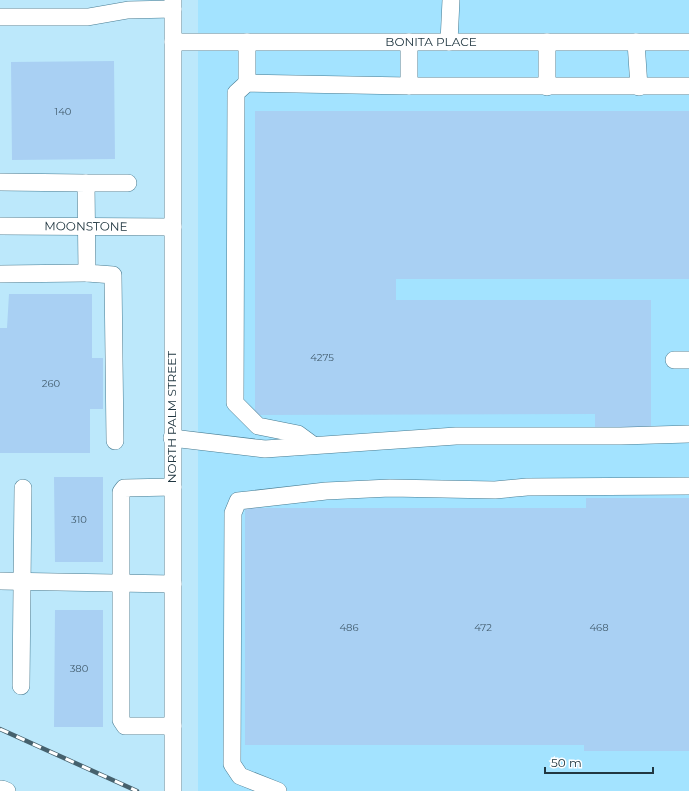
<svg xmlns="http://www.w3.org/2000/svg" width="689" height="791" font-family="Montserrat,sans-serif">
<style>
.built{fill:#a3e3ff}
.building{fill:#a9d0f3}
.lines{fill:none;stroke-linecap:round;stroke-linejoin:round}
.minor-casing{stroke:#487c92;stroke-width:18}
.minor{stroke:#fff;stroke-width:17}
.rail-casing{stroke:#46616d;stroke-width:4.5}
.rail{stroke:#fff;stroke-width:3;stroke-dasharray:9;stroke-linecap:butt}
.labels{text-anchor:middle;stroke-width:3;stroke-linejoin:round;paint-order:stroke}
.number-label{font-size:10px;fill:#435d6e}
.street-label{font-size:12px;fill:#213741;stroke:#fff}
</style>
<rect width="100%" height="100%" fill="#bce8fb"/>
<path class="built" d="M198 0H689V791H198Z"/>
<path class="building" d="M114 61 115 159 12 160 11 62Z
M255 111H689V279H396V300H651V427H595V414L255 415Z
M9 294H92V358H103V409H90V453H0V328H7Z
M54 477H103V562H55Z
M586 498H689V751H584V745H245V508H586Z
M55 610H103V727H54Z"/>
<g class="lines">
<defs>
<g id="minor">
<path d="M173 0V791"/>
<path d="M0 17H88L128 10 173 9"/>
<path id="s1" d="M173 42H689"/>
<path d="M247 42V83"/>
<path d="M449 42 451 0"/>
<path d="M547 42V87"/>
<path d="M636 42 639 87"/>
<path d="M409 86V42"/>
<path d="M0 182 86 183 87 273 113 275 115 441"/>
<path d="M86 183H128"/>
<path id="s2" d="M0 226 173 227"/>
<path d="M0 274 87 273"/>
<path d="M674 360H689"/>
<path d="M172 438 265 449 456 436H621L689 434"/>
<path d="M313 445 298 434 258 426 235 403 236 93 247 83 409 86H689"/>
<path d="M173 487 124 488 121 492V720L125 726H173"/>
<path d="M0 581 173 584"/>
<path d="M21 686 23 488"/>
<path d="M0 791 2 789 7 791"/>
<path d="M278 791 240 776 232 764 233 513 238 501 326 491 390 488 495 490 527 487 689 486"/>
</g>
</defs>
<use href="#minor" class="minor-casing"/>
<use href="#minor" class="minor"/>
<defs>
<path id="rail" d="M0 729 137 791"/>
</defs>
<use href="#rail" class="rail-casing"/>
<use href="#rail" class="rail"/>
</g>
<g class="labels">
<g class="number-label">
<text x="63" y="115">140</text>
<text x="322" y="361">4275</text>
<text x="51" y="387">260</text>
<text x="79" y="523">310</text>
<text x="349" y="631">486</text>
<text x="483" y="631">472</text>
<text x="599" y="631">468</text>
<text x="79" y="672">380</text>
</g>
<g class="street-label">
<text dy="4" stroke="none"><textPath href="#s1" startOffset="258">BONITA PLACE</textPath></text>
<text dy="4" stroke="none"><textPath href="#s2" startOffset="86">MOONSTONE</textPath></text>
<text transform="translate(172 417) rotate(-90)" y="4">NORTH PALM STREET</text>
</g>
</g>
<path d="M545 767v6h108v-6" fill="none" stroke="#213741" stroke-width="2"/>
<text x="551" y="767" font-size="12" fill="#213741" stroke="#ffffff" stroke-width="3" paint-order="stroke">50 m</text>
</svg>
